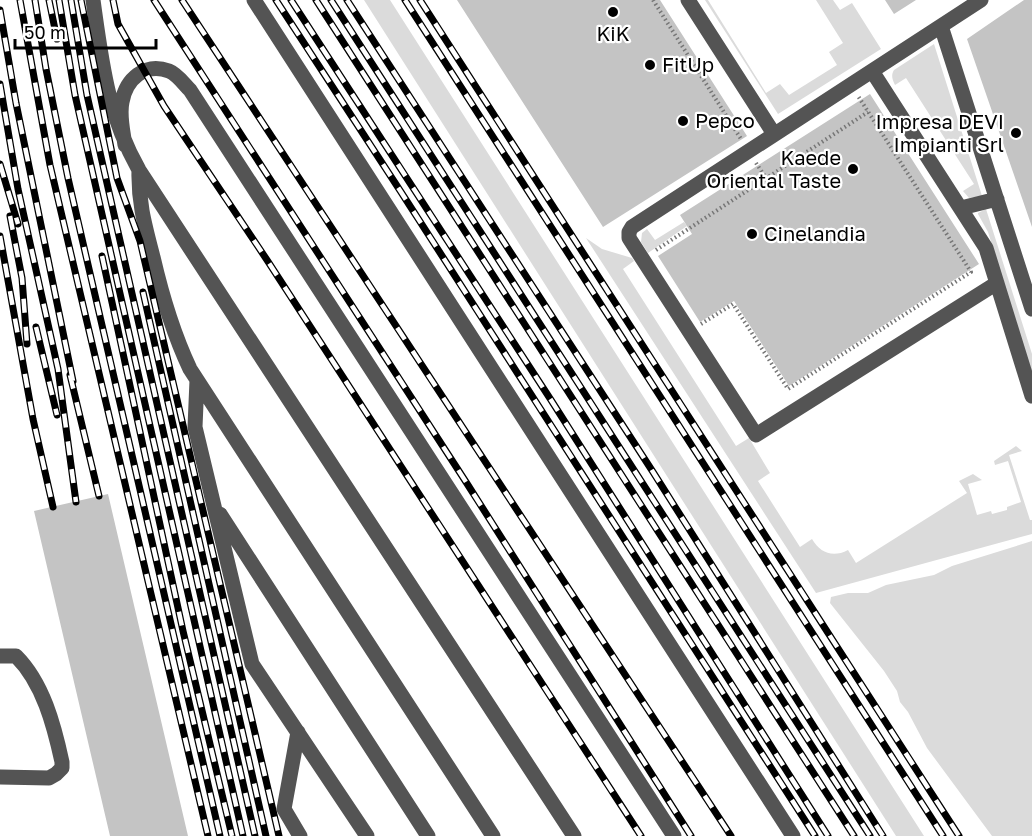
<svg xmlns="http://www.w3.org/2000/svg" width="1032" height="836" font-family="'Golos Text',sans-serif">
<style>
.green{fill:#dbdbdb}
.building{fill:#c4c4c4}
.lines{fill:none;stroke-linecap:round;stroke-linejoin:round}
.path{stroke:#767676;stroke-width:4;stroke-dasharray:1.5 3;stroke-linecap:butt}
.minor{stroke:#545454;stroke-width:15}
.rail-casing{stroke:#000;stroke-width:7}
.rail{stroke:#fff;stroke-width:4.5;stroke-dasharray:14;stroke-linecap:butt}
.poi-dot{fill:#000;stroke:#fff;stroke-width:2}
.labels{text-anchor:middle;stroke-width:4.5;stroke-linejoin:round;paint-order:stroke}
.poi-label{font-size:20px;fill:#000;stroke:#fff;text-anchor:start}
</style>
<rect width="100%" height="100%" fill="#fff"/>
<path class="green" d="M364 0H390L924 836H896Z
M705 0H708L766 93 780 84 789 95 837 65 829 52 843 43 816 0H833L840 10 852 3 881 49 778 114Z
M934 44 982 196 969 198 963 191 974 184 906 78 895 85C892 79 891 75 894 70Z
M986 209 1032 354V373L988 232 978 214V213Z
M684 222 687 226 648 253 641 242 642 233 647 229 655 240Z
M586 238 602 249 632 258 634 261 623 269 736 446 749 438 770 473 758 481 800 547 812 539C820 553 833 558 848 550L856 563 967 493 959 481 973 474 982 480 968 484 977 515 991 511 992 514 1007 510V507L1021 502 1008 461 995 465 994 461 1016 446 1022 451 1009 455 1030 520H1032V534L816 593Z
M1032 541V836H992L927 748 908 712 900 702 897 691 884 671 830 603 831 597 848 593H868L886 585 934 575 952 566Z"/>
<path class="building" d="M457 0H660L747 136 603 227Z
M885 0H916L894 14Z
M1024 0H1032V227L967 39Z
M870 94 979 264 789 386 734 301 700 322 658 256 692 234 680 215Z
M108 494 188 836H110L34 511Z"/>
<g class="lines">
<path class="path" d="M653 0 741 139
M756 163 766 178
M656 250 868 112
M701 324 733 304 788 389 971 272 858 96"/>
<path class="minor" d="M93 0C102 64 107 113 139 170L574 836
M254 0 793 836
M688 0 774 134
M981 0 941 26 1032 309
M941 26 632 227 629 232V238L756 435 997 283
M872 71 986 248 1032 396
M125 145C123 131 119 116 122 102 126 79 145 62 169 71 177 74 184 84 190 90L674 836
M139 170C138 202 145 226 153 257 162 296 173 333 190 369L493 836
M961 208 997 199
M197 380 195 427 252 664 367 836
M220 514 428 836
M0 656H16C43 683 54 725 62 762V768L56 774 49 778 0 777
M298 732 284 809 300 836"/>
<defs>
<path id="rail" d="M20 0 50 165 208 836
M35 0 46 69 68 178 220 836
M49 0 57 39
M59 0 75 95 243 836
M71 0 87 95 255 836
M81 0 117 178 140 241 279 836
M113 0 118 24 164 106 267 260 641 836
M154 0 466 482 691 836
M182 0 731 836
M276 0 401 192 815 836
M291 0 551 400 828 836
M316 0 854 836
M331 0 870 836
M347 0 653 472 883 836
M405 0 943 836
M420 0 959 836
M0 10 16 103 73 381
M0 84 18 189 58 369 76 502
M0 164 18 224
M10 216 22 278 27 344
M0 236 33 419 53 507
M102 256 183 631 232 836
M143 292 266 836
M36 327 57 415
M70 375 99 496"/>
</defs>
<use href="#rail" class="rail-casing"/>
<use href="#rail" class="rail"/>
</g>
<g class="poi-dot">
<circle cx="613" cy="12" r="6"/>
<circle cx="650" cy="65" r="6"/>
<circle cx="683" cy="121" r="6"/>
<circle cx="1016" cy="133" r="6"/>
<circle cx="853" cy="169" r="6"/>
<circle cx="752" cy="234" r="6"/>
</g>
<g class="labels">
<g class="poi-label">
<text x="613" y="41" text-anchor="middle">KiK</text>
<text x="662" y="72">FitUp</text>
<text x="695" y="128">Pepco</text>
<text x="1004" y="129" text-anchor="end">Impresa DEVI<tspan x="1004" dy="23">Impianti Srl</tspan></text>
<text x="841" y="165" text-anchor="end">Kaede<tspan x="841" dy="23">Oriental Taste</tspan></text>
<text x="764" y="241">Cinelandia</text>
</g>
</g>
<path d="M15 39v9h141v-9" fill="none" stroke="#000000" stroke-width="3"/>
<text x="24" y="39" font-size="18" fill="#000000" stroke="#ffffff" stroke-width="4.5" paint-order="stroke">50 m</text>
</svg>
